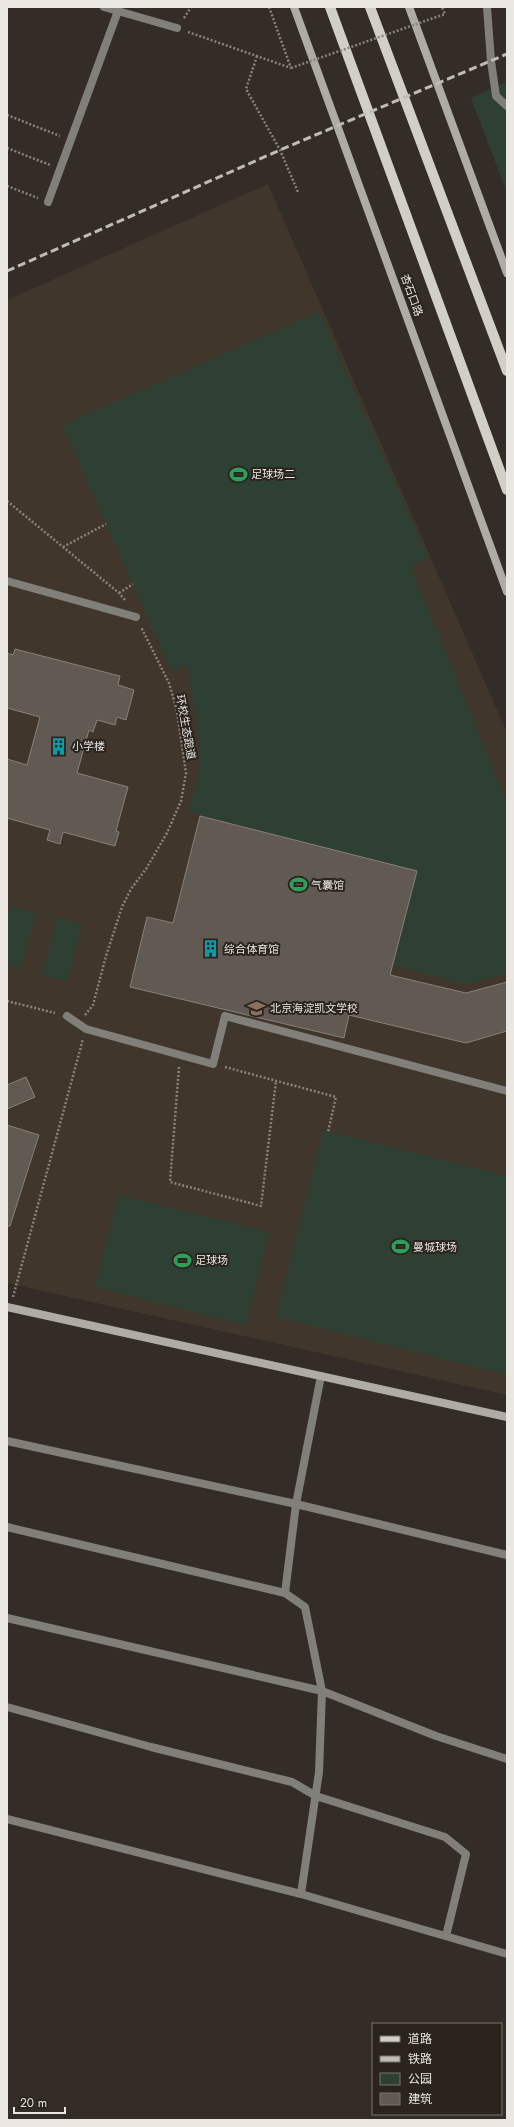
<svg xmlns="http://www.w3.org/2000/svg" width="514" height="2127" font-family="Jost,'Noto Sans SC',sans-serif">
<style>
.built{fill:#40362b}
.green{fill:#2e4033}
.building{fill:#615a53;stroke:#888179}
.lines{fill:none;stroke-linecap:round;stroke-linejoin:round}
.path{stroke:#89837e;stroke-width:2.5;stroke-dasharray:2 2;stroke-linecap:butt}
.street{stroke:#807f7a;stroke-width:8}
.secondary{stroke:#aeaca5;stroke-width:8}
.primary{stroke:#d2cfc6;stroke-width:10}
.rail{stroke:#c0bbb7;stroke-width:3;stroke-dasharray:8 4;stroke-linecap:butt}
.path-bridge{stroke:#89837e;stroke-width:2.5;stroke-dasharray:2 2;stroke-linecap:butt}
.labels{text-anchor:middle;stroke-width:4;stroke-linejoin:round;paint-order:stroke}
.street-label{font-size:11px;fill:#eae6e2;stroke:#2a241d}
.poi-label{font-size:11px;fill:#eae6e2;stroke:#2a241d;text-anchor:start}
</style>
<rect width="100%" height="100%" fill="#342d27"/>
<path class="built" d="M268 184 507 733V1395L7 1283V300Z"/>
<path class="green" d="M507 82V193L471 98Z
M319 312 428 558 410 566 507 803V974L466 984 392 965 417 871 188 812 198 778 200 743 186 664 171 671 62 425Z
M11 906 36 913 20 969 7 965V920Z
M57 918 82 925 67 981 42 975Z
M323 1130 507 1176V1375L276 1317Z
M118 1195 269 1232 246 1325 95 1287Z"/>
<path class="building" d="M15 649 120 676 118 685 134 690 126 720 117 717 115 725 97 720 93 732 89 730 77 773 128 787 116 831 119 832 115 846 63 832 60 844 47 840 50 830 7 818V759L27 765 40 717 7 708V653L13 655Z
M200 816 417 871 390 975 466 993 507 982V1031L466 1043 349 1015 344 1038 130 987 147 917 173 923Z
M26 1077 35 1097 7 1109V1085Z
M7 1125 39 1135 10 1226H7Z"/>
<g class="lines">
<path class="path" d="M269 7 291 68
M184 18 191 7
M188 32 291 68
M257 56 246 89 280 150 298 192
M7 115 60 136
M7 148 50 165
M7 186 38 198
M7 501 119 593 126 601
M63 547 106 524
M119 593 133 584
M7 1001 55 1013
M85 1015 93 1005 106 956 122 907 131 889 146 869 167 833 181 801 186 773 177 711 169 683 141 627
M179 1067 170 1182 261 1206 276 1081
M225 1067 336 1097 328 1132
M13 1297 83 1039"/>
<path class="street" d="M104 7 177 28
M487 7 491 61 496 96 507 106
M48 202 118 11
M7 581 136 617
M67 1016 86 1029 213 1064 225 1016 507 1091
M7 1441 296 1504 507 1555
M7 1527 285 1593
M7 1618 322 1691 436 1736 507 1759
M7 1707 151 1747 292 1782 316 1796 445 1837 466 1854 446 1936
M7 1819 301 1894 507 1954
M301 1894 319 1772 322 1691 305 1607 285 1593 296 1504 321 1376"/>
<path class="secondary" d="M294 7 507 592
M409 7 507 273
M7 1307 507 1417"/>
<path class="primary" d="M330 7 507 490
M370 7 507 371"/>
<path class="rail" d="M7 271 280 150 507 54"/>
<path class="path-bridge" d="M291 68 445 14 442 7"/>
</g>
<defs>
<symbol id="stadium-bare" viewBox="-9 -9 18 18"><path d="M0-5a6.5 5 0 1 0 0 10a6.5 5 0 1 0 0-10ZM-3.5-1.8h7v3.6h-7Z" fill="#2e9e5b" stroke="#2a241d" stroke-width="2.5" paint-order="stroke"/></symbol>
<symbol id="building-bare" viewBox="-9 -9 18 18"><path d="M-4-6H4V6H1V3H-1V6H-4ZM-2.5-4.3h1.7v1.8h-1.7ZM.8-4.3h1.7v1.8H.8ZM-2.5-1h1.7V.8h-1.7ZM.8-1h1.7V.8H.8Z" fill="#0f9aa8" stroke="#2a241d" stroke-width="2.5" paint-order="stroke"/></symbol>
<symbol id="school-bare" viewBox="-9 -9 18 18"><path d="M0-5L7-2L0 1L-7-2ZM-4 1L0 2.5L4 1V4Q0 6-4 4Z" fill="#8d6e63" stroke="#2a241d" stroke-width="2.5" paint-order="stroke"/></symbol>
</defs>
<g fill-rule="evenodd">
<use href="#stadium-bare" x="226" y="462" width="25" height="25"/>
<use href="#building-bare" x="46" y="734" width="25" height="25"/>
<use href="#stadium-bare" x="286" y="872" width="25" height="25"/>
<use href="#building-bare" x="198" y="936" width="25" height="25"/>
<use href="#school-bare" x="244" y="996" width="25" height="25"/>
<use href="#stadium-bare" x="388" y="1234" width="25" height="25"/>
<use href="#stadium-bare" x="170" y="1248" width="25" height="25"/>
</g>
<g class="labels">
<g class="street-label">
<text transform="translate(412 295) rotate(70)" y="4">杏石口路</text>
<text transform="translate(186 727) rotate(80)" y="4">环校生态跑道</text>
</g>
<g class="poi-label">
<text x="251" y="478">足球场二</text>
<text x="72" y="750">小学楼</text>
<text x="311" y="889">气囊馆</text>
<text x="224" y="953">综合体育馆</text>
<text x="270" y="1012">北京海淀凯文学校</text>
<text x="413" y="1251">曼城球场</text>
<text x="195" y="1264">足球场</text>
</g>
</g>
<rect width="514" height="2127" fill="none" stroke="#eae6e2" stroke-width="16"/>
<rect x="372" y="2023" width="130" height="92" fill="#2a241d" stroke="#77726c"/>
<rect x="380" y="2036" width="20" height="6" fill="#d2cfc6" stroke="#77726c"/>
<text x="408" y="2043" font-size="12" fill="#eae6e2">道路</text>
<rect x="380" y="2056" width="20" height="6" fill="#c0bbb7" stroke="#77726c"/>
<text x="408" y="2063" font-size="12" fill="#eae6e2">铁路</text>
<rect x="380" y="2073" width="20" height="12" fill="#2e4033" stroke="#77726c"/>
<text x="408" y="2083" font-size="12" fill="#eae6e2">公园</text>
<rect x="380" y="2093" width="20" height="12" fill="#615a53" stroke="#77726c"/>
<text x="408" y="2103" font-size="12" fill="#eae6e2">建筑</text>
<path d="M14 2107v6h51v-6" fill="none" stroke="#eae6e2" stroke-width="2"/>
<text x="20" y="2107" font-size="12" fill="#eae6e2" stroke="#2a241d" stroke-width="3" paint-order="stroke">20 m</text>
</svg>
